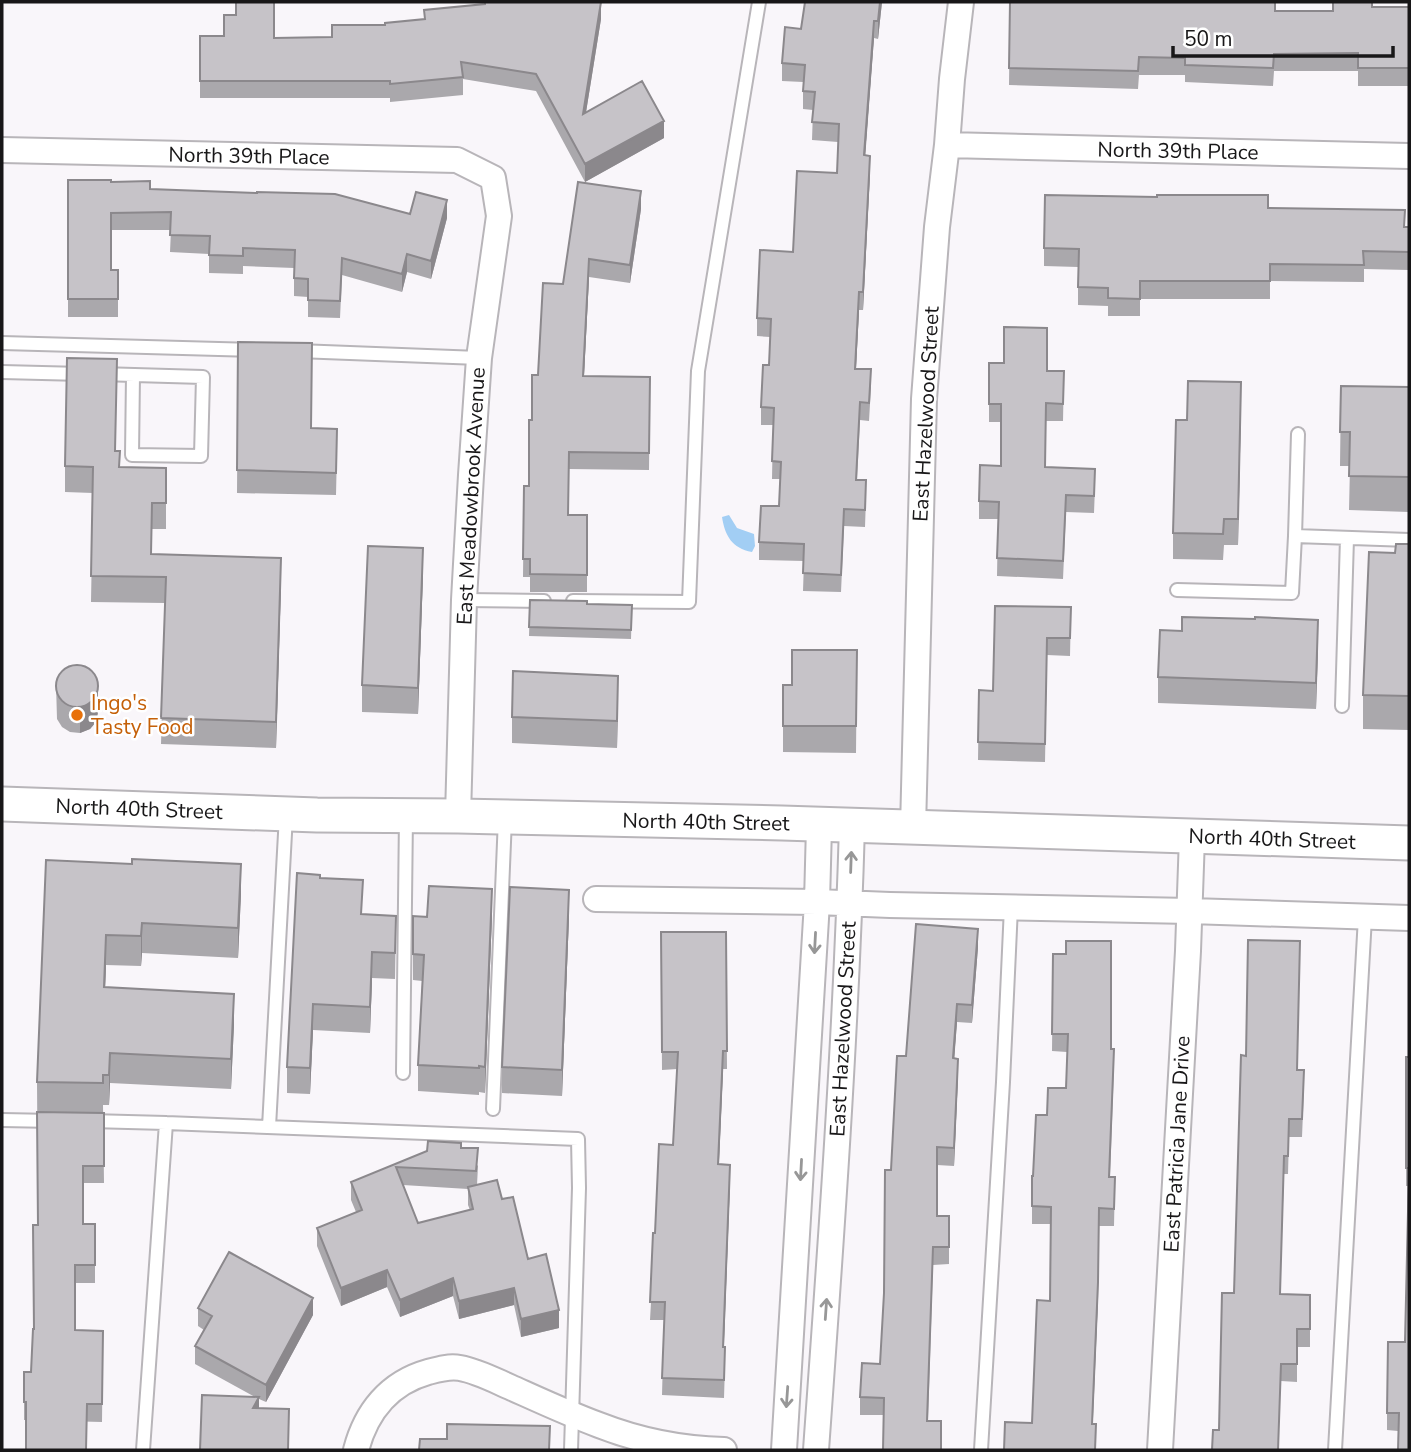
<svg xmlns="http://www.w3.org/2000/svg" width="1411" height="1452" font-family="'Nunito Sans',sans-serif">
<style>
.water{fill:#a2cef4}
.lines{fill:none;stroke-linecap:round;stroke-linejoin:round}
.service-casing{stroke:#b8b5b9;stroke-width:16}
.minor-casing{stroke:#b8b5b9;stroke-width:28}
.secondary-casing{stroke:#b8b5b9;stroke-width:37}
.service{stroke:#fff;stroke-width:12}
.minor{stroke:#fff;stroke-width:24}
.secondary{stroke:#fff;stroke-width:33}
.wall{fill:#aaa8ac;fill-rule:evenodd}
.shaded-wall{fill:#8b888c}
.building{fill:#c6c3c8;stroke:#8b888c;stroke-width:2}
.oneway{stroke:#979797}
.food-dot{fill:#e8710a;stroke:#fff;stroke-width:2.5}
.labels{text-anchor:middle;stroke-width:5;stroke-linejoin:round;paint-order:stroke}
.street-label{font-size:21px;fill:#181718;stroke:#fff}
.food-label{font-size:21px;fill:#c56008;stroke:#fff;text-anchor:start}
</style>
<rect width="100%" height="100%" fill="#f9f6fa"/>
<path class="water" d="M729 515 737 528 754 534 755 546 752 552C732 548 725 536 722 517Z"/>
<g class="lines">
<defs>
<path id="service" d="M2 343 255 350
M298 351 479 358
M2 372 82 374
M100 374 203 377 201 456 132 455 133 375
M1298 434 1295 536 1409 540
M1177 590 1292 593 1295 536
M464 600 544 601
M573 601 689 602 698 371 759 2
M1342 706 1347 538
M403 1073 406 816
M493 1109 505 818
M2 1120 54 1121
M90 1121 166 1123 578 1139 579 1188 571 1450
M269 1127 286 815
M143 1450 166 1123
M981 1450 1003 1082 1011 907
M1335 1450 1365 917"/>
<path id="minor" d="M947 145 1409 156
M2 150 457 160 493 178 499 216 479 358 471 475 464 600 458 816
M913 828 924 399 937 227 947 145 952 79 961 2
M596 899 817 902 890 905 1190 911 1409 918
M356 1450C366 1412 389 1383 428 1372 439 1369 449 1366 460 1368 477 1371 494 1380 510 1387 539 1400 569 1414 599 1425 640 1441 680 1449 724 1450
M784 1450 817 902 819 826
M816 1450C831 1242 846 1034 852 826
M1160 1450 1188 951 1192 837"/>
<path id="secondary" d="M2 804 317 815 458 816 782 823 1409 843"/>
</defs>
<use href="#service" class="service-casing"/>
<use href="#minor" class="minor-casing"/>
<use href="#secondary" class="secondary-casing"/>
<use href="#service" class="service"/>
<use href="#minor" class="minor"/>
<use href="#secondary" class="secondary"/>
</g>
<path class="wall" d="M805 2H882L878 39 874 38 865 155 870 173 863 310H859L856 369 871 387 869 421 860 420 857 480 866 498 865 527 844 526 841 592 803 591 804 561 759 560V542L779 506 780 479H772L773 425H761V407L769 365 770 337 757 336V318L837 173 838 142 812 140 813 110 803 109V82L782 81V63L801 29Z
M1010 2 1275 11H1333L1372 7H1409V86H1358V71H1274L1273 86 1185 82V75H1139L1138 89 1009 85Z
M424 10 601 19 586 112 664 138 585 182 536 91 463 79V95L390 102V98H200V36L274 38 332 37 385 25 424 20Z
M68 180 111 182 150 189 447 218 431 279 407 272 402 292 342 275 340 318 308 317V297L294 296V268L243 266V274L209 273V254L170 252 171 230H111V270H118V317H68Z
M1268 208 1409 227V270L1364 269V282L1270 281V299H1140V316H1108V306L1078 305V267L1044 266V248Z
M641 209 630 283 589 277 584 376 650 377 649 470 569 469 568 515H587V592H530V577H523L524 486H529L532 420 538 375 563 284Z
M238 342 311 428 337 451 336 495 237 493Z
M989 363H1004L1047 371H1064L1063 421H1046L1045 467 1095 487 1094 513 1066 512 1063 579 997 576 998 519H979V501L1001 466V422H989Z
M1341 386 1409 387V512L1349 510 1350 466H1340Z
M1241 408 1238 545H1224L1223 560 1173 559V533L1187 420Z
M116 451 120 467 166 468V529H152L151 554 281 584 276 748 161 744 165 603 91 602 93 493 65 492V466Z
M1409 544V730L1363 729V695L1395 553Z
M423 574 418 714 362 712V685Z
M530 600 587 604 632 605 631 639 529 636Z
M1071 607 1070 656 1047 655 1045 762 978 760 979 690 993 691Z
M1255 619 1318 646 1316 709 1158 703V677L1182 631Z
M857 650 856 753 783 752V685H792Z
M56 684 98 712 96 722 90 729 80 733 70 732 62 727 57 719Z
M618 702 617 748 512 743V717Z
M46 860 241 894 238 958 142 953 141 966 106 965 105 988 234 1024 231 1089 110 1083 109 1105H103L104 1183H83V1224H95V1283H75V1330L103 1331 102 1422 24 1420V1372H31L34 1329 38 1225 37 1082Z
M320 878 362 914 396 916 395 979 372 978 370 1033 313 1030 310 1094 287 1093V1067Z
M492 915 485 1093 479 1092V1095L418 1091V1065L422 981 413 980V916Z
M569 916 562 1096 502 1093V1067Z
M661 932H726L727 1069H723L719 1164 730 1182 724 1347 725 1365 724 1398 662 1395 664 1320H650L655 1233 673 1145 677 1069 662 1070Z
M978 947 972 1023 957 1022 954 1059 958 1076 954 1166 937 1165V1216H949V1264L933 1265 928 1421 941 1450 883 1415H860V1397L880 1364 891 1170 906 1056Z
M1053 954 1111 1049 1114 1067 1110 1177H1115L1114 1226H1099L1098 1300 1092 1424 1032 1423 1050 1301 1051 1224H1032V1176H1033L1047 1115 1066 1088 1067 1052 1052 1051Z
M1406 1057H1409V1450L1398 1431 1387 1430V1413L1405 1342 1408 1186H1406Z
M1298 1070 1304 1088 1302 1137H1289L1288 1174H1284L1280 1294 1310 1295V1347H1297V1382L1281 1381 1219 1430 1234 1293Z
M461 1148 478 1166 477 1185 502 1199 559 1328 521 1337 514 1305 459 1319 453 1296 400 1317 387 1287 341 1306 317 1246V1228L356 1212 351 1200V1182L427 1151ZM403 1185 468 1189V1205L470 1210 418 1223Z
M198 1308 313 1315 266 1402 259 1399V1408L288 1450 202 1395 255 1397 195 1364V1346L204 1330 198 1326Z"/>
<path class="shaded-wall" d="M601 2V19L583 131V114Z
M880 2H882L878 39V21Z
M874 21V38L864 173V155Z
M664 121V138L585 182V164Z
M870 156V173L863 310V292Z
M641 191V209L630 283V265Z
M447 200V218L431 279V261Z
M407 254V272L402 292V274Z
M589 259V277L583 394V376Z
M859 292V310L855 386V369Z
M1241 382V408L1238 545V519Z
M423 548V574L418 714V688Z
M281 558V584L276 748V722Z
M1318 620V646L1316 709V683Z
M618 676V702L617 748V721Z
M98 686V712L96 722 90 729 80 733V707Z
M241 864V894L238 958V928Z
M492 889V915L485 1093V1067Z
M569 890V916L562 1096V1070Z
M142 923V953L141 966V936Z
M978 929V947L972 1023V1005Z
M106 935V965L104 1017V987Z
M372 952V978L370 1033V1007Z
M234 994V1024L231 1089V1059Z
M313 1004V1030L310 1094V1068Z
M957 1004V1022L953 1076V1058Z
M723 1051V1069L718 1182V1164Z
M110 1053V1083L109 1105V1075Z
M958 1059V1076L954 1166V1148Z
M730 1165V1182L723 1365V1347Z
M1099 1208 1098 1300 1092 1442V1424Z
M387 1270V1287L341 1306V1288Z
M453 1278V1296L400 1317V1300Z
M514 1288V1305L459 1319V1301Z
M313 1298V1315L266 1402V1385Z
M559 1310V1328L521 1337V1319Z
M259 1397V1414L253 1408Z"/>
<path class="building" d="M236 2H274V38L332 37V25H385V23L425 19 424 10 485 4V2H601L583 114 642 81 664 121 585 164 536 74 461 62 463 77 390 84V81H200V36H224V15H236Z
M805 2H880L878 21H874L864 155 870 156 863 292H859L855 369H871L869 403 860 402 856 480H866L865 510 844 509 841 575 803 573 804 544 759 542 761 506H779L781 462 772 461 774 408 761 407 763 365H769L771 319 757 318 760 250 793 252 797 171 837 173 839 124 812 122 815 92 803 91 805 65 782 63 785 27 801 29Z
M1010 2H1275V11H1333V2H1372V7H1409V68H1358V53L1274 54 1273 68 1185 65V58L1139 57 1138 71 1009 68Z
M68 180H111V182L150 181V189L257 193V192L335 194 410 214 416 192 447 200 431 261 407 254 402 274 342 258 340 301 308 300V279L294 278 295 250 243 248V256L209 255 210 236 170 235 171 212 111 213V270H118V299H68Z
M578 182 641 191 630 265 589 259 583 376 650 377 649 453 569 452 568 515H587V575L530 574V559H523L524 486H529V420H532V375H538L543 283 563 284Z
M1045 195 1157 197V195H1268V208L1405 210 1404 227H1409V252L1363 251 1364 265 1270 264V281H1140V299L1108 298V288L1078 287 1079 249 1044 248Z
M1004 327 1047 328V371H1064L1063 404 1046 403 1045 467 1095 469 1094 496 1066 495 1063 561 997 558 999 502 979 501 980 465 1001 466V404H989V363H1004Z
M238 342 312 343 311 428 337 429 336 473 237 470Z
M67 358 117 359 115 451H120L119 467 166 468V503H152L151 554 281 558 276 722 161 718 166 577 91 576 93 467 65 466Z
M1188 381 1241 382 1238 519H1224L1223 534 1173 533 1176 420H1187Z
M1341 386 1409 387V477L1349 476 1350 432H1340Z
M1396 544H1409V696L1363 695 1369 552 1395 553Z
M368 546 423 548 418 688 362 685Z
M530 600 587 601V604L632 605 631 630 529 627Z
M995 606 1071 607 1070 638H1047L1045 744 978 742 979 690 993 691Z
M1182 617 1255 619V617L1318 620 1316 683 1158 677 1160 630 1182 631Z
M792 650H857L856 726H783V685H792Z
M56 686a21 21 0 1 1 42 0a21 21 0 1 1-42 0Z
M513 671 618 676 617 721 512 717Z
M132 859 241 864 238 928 142 923 141 936 106 935 104 987 234 994 231 1059 110 1053 109 1075H103V1083L37 1082 46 860 132 864Z
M297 873 320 875V878L363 880 361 914 396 916 395 953 372 952 370 1007 313 1004 310 1068 287 1067Z
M429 886 492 889 485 1067 479 1066V1068L418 1065 424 955 413 954V916L427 917Z
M510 887 569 890 562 1070 502 1067Z
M916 924 978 929 972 1005 957 1004 953 1058 958 1059 954 1148 937 1147V1216H949V1247H933L927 1421H941V1450H883L884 1398 860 1397 862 1363 880 1364 884 1293 885 1170H891L897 1056H906Z
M661 932H726L727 1051H723L718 1164 730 1165 723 1347H725L724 1380 662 1378 665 1302H650L653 1233H655L659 1144 673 1145 678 1052H662Z
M1248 940 1300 941 1297 1070H1304L1302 1119H1289L1288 1156H1284L1280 1294 1310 1295V1329H1297V1364H1281L1278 1450H1212L1213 1430H1219L1222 1293H1234L1241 1055 1246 1056Z
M1066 941H1111V1049H1114L1109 1177H1115L1114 1209 1099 1208 1098 1282 1092 1424H1096L1095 1450H1004L1005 1422 1032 1423 1037 1300 1050 1301 1051 1207 1032 1206V1176H1033L1036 1115H1047L1048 1088H1066L1068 1034H1052L1053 954H1066Z
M1406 1057H1409V1450H1398L1399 1413H1387L1388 1342H1405L1409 1168H1406Z
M37 1112 104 1113V1166H83V1224H95V1265H75V1330L103 1331 102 1404H87L86 1450H26V1402H24V1372H31L33 1329H34L33 1225H38Z
M428 1141 461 1143V1148H478L476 1171 396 1167 418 1223 473 1209 468 1187 497 1180 502 1199 513 1197 528 1259 546 1254 559 1310 521 1319 514 1288 459 1301 453 1278 400 1300 387 1270 341 1288 317 1228 362 1210 351 1182 427 1151Z
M229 1252 313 1298 266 1385 195 1346 212 1316 198 1308Z
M202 1395 259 1397 253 1408 289 1409 288 1450H200Z
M447 1424 550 1426 549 1450H419L420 1439H447Z"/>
<defs><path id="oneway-shaft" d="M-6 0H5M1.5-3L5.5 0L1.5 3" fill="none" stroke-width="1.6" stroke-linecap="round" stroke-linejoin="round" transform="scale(1.75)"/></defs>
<g class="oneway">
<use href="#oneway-shaft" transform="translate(851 862) rotate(-88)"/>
<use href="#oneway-shaft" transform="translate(815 943) rotate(93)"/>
<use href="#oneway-shaft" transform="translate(801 1170) rotate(93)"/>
<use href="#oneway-shaft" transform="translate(826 1309) rotate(-86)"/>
<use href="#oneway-shaft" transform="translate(787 1397) rotate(94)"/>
</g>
<circle class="food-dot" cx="77" cy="715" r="7"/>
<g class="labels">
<g class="street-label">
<text transform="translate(1178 151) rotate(1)" y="7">North 39th Place</text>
<text transform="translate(249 156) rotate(1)" y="7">North 39th Place</text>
<text transform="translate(926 414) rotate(-87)" y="7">East Hazelwood Street</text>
<text transform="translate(471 496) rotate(-87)" y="7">East Meadowbrook Avenue</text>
<text transform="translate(139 809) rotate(2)" y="7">North 40th Street</text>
<text transform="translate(706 822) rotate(1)" y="7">North 40th Street</text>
<text transform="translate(1272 839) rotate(2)" y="7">North 40th Street</text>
<text transform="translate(843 1029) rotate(-87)" y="7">East Hazelwood Street</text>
<text transform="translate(1177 1144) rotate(-87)" y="7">East Patricia Jane Drive</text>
</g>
<g class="food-label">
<text x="91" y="710">Ingo's<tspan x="91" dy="24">Tasty Food</tspan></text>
</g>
</g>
<rect width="1411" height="1452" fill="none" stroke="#181718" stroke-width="7"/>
<path d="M1173 46v10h220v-10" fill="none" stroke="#181718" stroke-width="3.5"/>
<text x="1184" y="46" font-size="21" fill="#181718" stroke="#ffffff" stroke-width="5" paint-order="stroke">50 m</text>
</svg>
